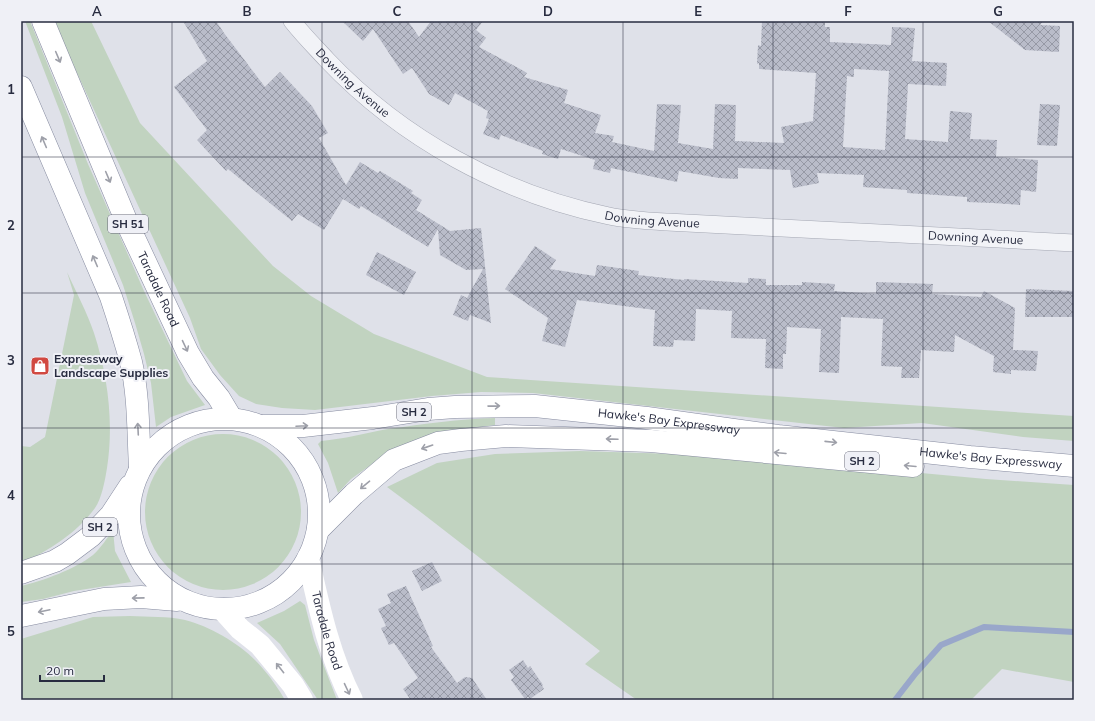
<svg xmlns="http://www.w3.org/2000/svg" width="1095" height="721" font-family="Mulish,sans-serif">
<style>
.green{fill:#c1d3c0}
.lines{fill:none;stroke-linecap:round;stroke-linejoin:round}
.stream{stroke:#99a7ca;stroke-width:6}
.building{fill:url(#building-cross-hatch);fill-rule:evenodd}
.minor-casing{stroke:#a4a7b3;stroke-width:18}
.trunk-casing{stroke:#868ba0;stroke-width:23}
.minor{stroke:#f2f3f7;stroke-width:17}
.secondary{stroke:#fff;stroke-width:22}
.trunk{stroke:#fff;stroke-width:22}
.oneway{stroke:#9ea0a9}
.grid{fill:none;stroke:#282c40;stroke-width:1;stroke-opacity:0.55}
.labels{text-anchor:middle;stroke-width:4;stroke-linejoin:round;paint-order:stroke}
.shield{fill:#eff0f6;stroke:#646777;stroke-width:1}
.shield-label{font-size:11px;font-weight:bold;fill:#282c40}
.street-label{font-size:12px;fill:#282c40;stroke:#eff0f6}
.poi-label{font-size:12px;font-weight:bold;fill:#282c40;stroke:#eff0f6;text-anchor:start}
.neatline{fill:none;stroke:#282c40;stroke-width:1.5}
.grid-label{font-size:13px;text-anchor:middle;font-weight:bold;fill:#282c40}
</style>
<defs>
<pattern id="building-cross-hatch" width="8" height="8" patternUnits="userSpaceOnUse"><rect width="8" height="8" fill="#b9bcc9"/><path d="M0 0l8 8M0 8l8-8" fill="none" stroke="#9699a5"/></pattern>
</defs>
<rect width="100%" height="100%" fill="#dfe1e9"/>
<path class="green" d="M25 21H30L88 164 144 291 187 381 205 405 171 417 156 427 151 383 144 354 135 323 123 285 85 193 62 117Z
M53 21H91L140 123 273 266 311 296 374 334 487 377 1074 416V441L1023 437 922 423 844 428 533 393 481 392 432 396 315 410 282 408 256 404 239 396 220 375 201 349 190 318Z
M67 272C76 292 87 312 94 333 108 376 114 423 107 468 105 480 102 498 95 508 76 534 49 550 21 564V446L30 447 45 437 74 295Z
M495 418V425L466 429 382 457 351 479 338 493 328 463 318 444 321 441C344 439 366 433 388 429 424 424 459 419 495 418Z
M145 512a78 78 0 1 1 156 0a78 78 0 1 1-156 0Z
M580 451 738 456 986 479 1074 485V682L1002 669 971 700H637L585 664 600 651 418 510 387 487 437 463 495 454Z
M113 530 115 551 131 582 74 591 43 599 21 602V586C43 581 75 569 93 555 101 548 107 538 113 530Z
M300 601 305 605 314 640 337 700H318L280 644 257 623 284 611Z
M130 616C148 617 168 616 185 620 213 627 247 648 264 670 272 679 279 690 285 700H21V639L93 617Z"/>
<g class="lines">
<path class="stream" d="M895 700 916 673 941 645 984 627 1074 632"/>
</g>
<path class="building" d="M183 21H216L224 33 265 87 280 72 312 106 328 133 319 138 346 185 360 162 378 173 380 171 413 191 411 193 422 200 416 210 450 231 481 228 491 323 470 315 468 321 453 315 461 295 467 298 483 269 466 270 440 255 438 229 428 247 361 206 359 209 343 199 324 230 298 214 292 221 228 169 226 171 197 140 207 130 174 87 207 61Z
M342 21H408L419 37 431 21H483L476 30 486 38 479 47 522 70 527 73 524 77 568 90 564 103 601 115 595 133 614 136 612 142 654 151 657 104 681 105 678 143 713 149 715 104 736 105 735 141 784 143 781 127 813 121 816 73 759 69V63L757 64 758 45 761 46 762 21H825V27H830V42L891 45 892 27 915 28 912 61 947 63 946 86 908 84 905 139 948 142 950 111 972 113 970 139 997 140 996 157 1038 160 1036 192 1021 190 1020 205 993 203 967 202V197L907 193V190L863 187 864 175 817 173 819 183 793 188 790 170 738 168V179L719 178 679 171 677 182 611 168 610 173 593 169 595 160 561 149 558 159 542 154 543 151 501 135 499 140 483 134 489 119 486 118 488 111 455 93 449 105 429 94 412 68 403 74 373 29 363 41ZM854 69 889 71 885 150 843 147 847 76 854 77Z
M988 21H1043L1040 25 1060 26 1059 52 1025 50Z
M1040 104 1060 105 1057 146 1037 145Z
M535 246 556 260 550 269 595 276 597 265 639 271 638 275 684 280V279L748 283V278L766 279V285H802V282L835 284 834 291 876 294V282L933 284 932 294 981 297 984 291 1015 308 1013 350 1038 351 1036 371 1011 370V374L993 372 994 356 955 335 954 352 921 350 919 378H901L902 367 881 366 883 319 841 317 839 373 819 372 821 329 787 327 786 354H783V369L765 368 766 339 731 338 732 311 696 309 695 341 674 340 673 347 653 346 655 310 577 300 565 347 542 341 548 318 505 289Z
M377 252 416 272 404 295 366 275Z
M1026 289 1074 291 1073 317H1025Z
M432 562 442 581 422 591 412 571Z
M406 586 433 646 431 647 457 683 465 677 472 678 487 700H411L403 689 418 678 394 643 389 645 381 628 386 626 378 609 391 603 387 594Z
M523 660 528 668 530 666 543 685 542 686 544 689 530 699 528 697 525 699 511 680 514 677 509 670Z"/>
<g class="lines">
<defs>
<g id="minor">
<path id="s1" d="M292 21C303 35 315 47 327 60 402 139 503 194 609 216 628 220 648 221 667 222L1074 243"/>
</g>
<g id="trunk">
<path id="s3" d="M43 21 128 225 188 353 203 378 219 398 231 418"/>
<path d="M21 87 111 297C118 318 125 340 131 362 139 396 138 433 140 468"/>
<circle cx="224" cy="514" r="95"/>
<path id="s4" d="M263 426H303L373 418 428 409 455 407 535 406 647 418 778 436 970 457 1074 466"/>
<path d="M318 530 354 494 394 460 438 443 461 440 506 436 651 441 913 466"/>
<path d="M21 573 55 561 67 554 91 536 111 515 130 486"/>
<path d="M21 616 104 599 141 597 177 600"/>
</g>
</defs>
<use href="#minor" class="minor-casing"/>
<use href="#trunk" class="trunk-casing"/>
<use href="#minor" class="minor"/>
<g class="secondary">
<path id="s2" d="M308 558C319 607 329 655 352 700"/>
<path d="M222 609 240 629 260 645 293 685 302 700"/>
</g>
<use href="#trunk" class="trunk"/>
</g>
<defs><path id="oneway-shaft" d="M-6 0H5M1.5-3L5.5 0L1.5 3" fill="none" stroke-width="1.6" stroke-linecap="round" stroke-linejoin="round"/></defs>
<g class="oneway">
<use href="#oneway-shaft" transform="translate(58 57) rotate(67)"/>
<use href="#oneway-shaft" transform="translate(44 142) rotate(-113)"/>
<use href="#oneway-shaft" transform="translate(108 177) rotate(67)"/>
<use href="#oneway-shaft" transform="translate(95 261) rotate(-113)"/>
<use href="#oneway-shaft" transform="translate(185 346) rotate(65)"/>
<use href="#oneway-shaft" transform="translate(494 406) rotate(-1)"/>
<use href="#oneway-shaft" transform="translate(302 426) rotate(-3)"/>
<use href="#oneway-shaft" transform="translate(138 429) rotate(-93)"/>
<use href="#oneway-shaft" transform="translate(612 439) rotate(-178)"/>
<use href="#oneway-shaft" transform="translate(831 442) rotate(6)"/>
<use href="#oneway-shaft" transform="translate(427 447) rotate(161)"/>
<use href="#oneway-shaft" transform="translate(780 453) rotate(-175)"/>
<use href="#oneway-shaft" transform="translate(910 466) rotate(-175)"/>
<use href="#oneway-shaft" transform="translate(365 485) rotate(140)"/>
<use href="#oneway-shaft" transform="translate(138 598) rotate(179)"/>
<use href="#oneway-shaft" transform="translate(44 611) rotate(168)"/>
<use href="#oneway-shaft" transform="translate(280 668) rotate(-128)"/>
<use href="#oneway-shaft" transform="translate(347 689) rotate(65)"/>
</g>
<path class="grid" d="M172 21V700M322 21V700M472 21V700M623 21V700M773 21V700M923 21V700M21 157H1074M21 293H1074M21 428H1074M21 564H1074"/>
<defs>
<symbol id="shop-square" viewBox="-11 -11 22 22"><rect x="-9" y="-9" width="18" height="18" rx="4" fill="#d14941" stroke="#eff0f6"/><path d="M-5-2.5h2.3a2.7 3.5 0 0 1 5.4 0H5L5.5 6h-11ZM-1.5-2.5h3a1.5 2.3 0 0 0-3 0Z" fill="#fff"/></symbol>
</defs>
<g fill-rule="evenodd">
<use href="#shop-square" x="29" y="355" width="22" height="22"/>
</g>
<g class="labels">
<g class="shield">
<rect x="108" y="215" width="40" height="18" rx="3"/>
<rect x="397" y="403" width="34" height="18" rx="3"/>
<rect x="845" y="452" width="34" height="18" rx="3"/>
<rect x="83" y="518" width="34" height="18" rx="3"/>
</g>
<g class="shield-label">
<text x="128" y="228">SH 51</text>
<text x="414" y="416">SH 2</text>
<text x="862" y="465">SH 2</text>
<text x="100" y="531">SH 2</text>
</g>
<g class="street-label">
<text dy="4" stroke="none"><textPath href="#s1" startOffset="87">Downing Avenue</textPath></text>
<text dy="4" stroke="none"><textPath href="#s1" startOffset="423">Downing Avenue</textPath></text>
<text dy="4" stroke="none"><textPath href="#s1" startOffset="747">Downing Avenue</textPath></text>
<text dy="4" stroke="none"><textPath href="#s3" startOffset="292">Taradale Road</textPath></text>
<text dy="4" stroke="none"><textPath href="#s4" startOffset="408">Hawke's Bay Expressway</textPath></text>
<text dy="4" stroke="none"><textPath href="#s4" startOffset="732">Hawke's Bay Expressway</textPath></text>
<text dy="4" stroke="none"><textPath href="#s2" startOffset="75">Taradale Road</textPath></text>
</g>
<g class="poi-label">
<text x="54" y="363">Expressway<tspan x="54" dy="14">Landscape Supplies</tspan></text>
</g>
</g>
<rect width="1095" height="721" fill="none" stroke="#eff0f6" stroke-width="44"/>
<path d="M40 675v6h64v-6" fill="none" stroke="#282c40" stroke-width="2"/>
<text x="46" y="675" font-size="12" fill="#282c40" stroke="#eff0f6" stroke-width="3" paint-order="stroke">20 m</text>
<rect x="22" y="22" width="1051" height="677" class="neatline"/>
<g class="grid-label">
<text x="97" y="16">A</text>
<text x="247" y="16">B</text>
<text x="397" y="16">C</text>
<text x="548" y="16">D</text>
<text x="698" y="16">E</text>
<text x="848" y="16">F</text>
<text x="998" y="16">G</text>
<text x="11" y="94">1</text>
<text x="11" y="230">2</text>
<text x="11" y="365">3</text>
<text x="11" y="500">4</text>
<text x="11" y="636">5</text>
</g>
</svg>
